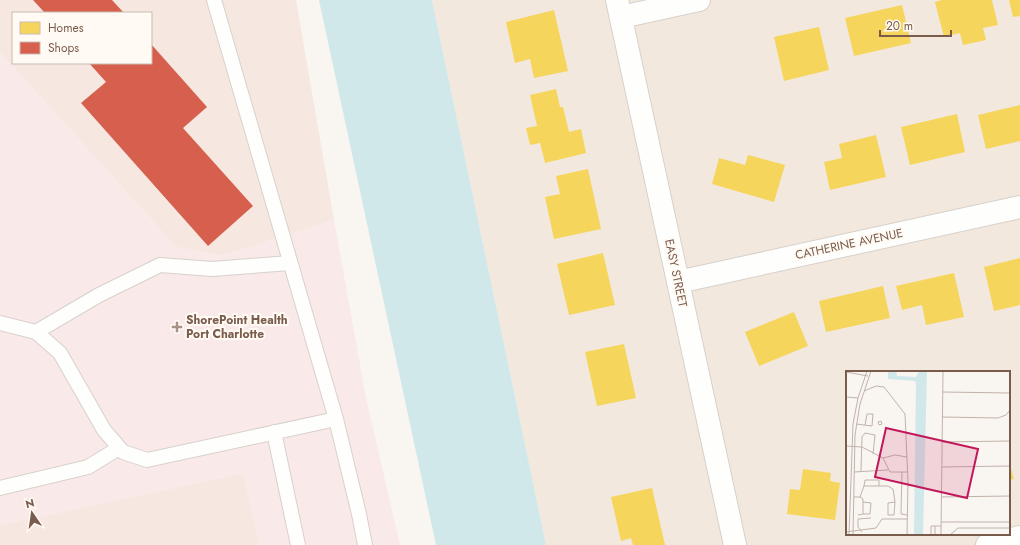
<svg xmlns="http://www.w3.org/2000/svg" width="1020" height="545" font-family="Jost,sans-serif">
<style>
.residential{fill:#f2e8de;fill-rule:evenodd}
.commercial{fill:#f6e8e1;fill-rule:evenodd}
.medical{fill:#fae9e9}
.water{fill:#d0e8ea}
.homes{fill:#f6d55c}
.shops{fill:#d6604d}
.lines{fill:none;stroke-linecap:round;stroke-linejoin:round}
.lane-casing{stroke:#d7d1cb;stroke-width:16}
.street-casing{stroke:#d7d1cb;stroke-width:24}
.lane{stroke:#fefefd;stroke-width:14}
.street{stroke:#fefefd;stroke-width:22}
.poi-dot{fill:#a69286;stroke:#fffaf3;stroke-width:1.5}
.labels{text-anchor:middle;stroke-width:4;stroke-linejoin:round;paint-order:stroke}
.street-label{font-size:12px;fill:#7a5c4d;stroke:#fffaf3}
.poi-label{font-size:12px;font-weight:bold;fill:#7a5c4d;stroke:#fffaf3;text-anchor:start}
.inset-road{fill:none;stroke:#c2b3aa;stroke-width:1}
.view{fill:#c2185b;fill-opacity:0.15;stroke:#c2185b;stroke-width:2}
.inset-edge{fill:none;stroke:#7a5c4d;stroke-width:2}
</style>
<rect width="100%" height="100%" fill="#f9f5f0"/>
<path class="residential" d="M432 0H1020V545H546ZM847 372H1009V534H847Z"/>
<path class="commercial" d="M0 0H296L334 220 222 256 176 247 0 52ZM13 13H151V63H13Z
M243 473 260 545H0V525Z"/>
<path class="medical" d="M0 52 176 247 222 256 334 220 366 398 400 545H260L243 473 0 525Z"/>
<path class="water" d="M319 0H432L546 545H436Z"/>
<path class="homes" d="M942 0H992L998 25 983 28 986 40 963 45 960 33 944 37 935 2Z
M1009 0H1020V16L1013 17Z
M902 5 911 43 854 56 845 18Z
M554 10 568 71 534 78 530 59 515 63 506 22Z
M819 27 829 70 784 81 774 37Z
M556 89 560 107H563L569 132 581 129 586 153 545 163 540 143 530 145 526 128 537 126 530 95Z
M1020 105V141L986 149 978 115Z
M957 114 965 152 910 165 901 127Z
M876 135 886 177 830 190 824 162 842 158 839 144Z
M748 155 785 165 774 202 712 184 719 158 745 165Z
M588 169 601 229 554 239 545 197 560 194 556 176Z
M603 253 615 305 569 315 557 264Z
M1020 258V305L994 311 984 267Z
M954 273 964 317 926 325 922 305 902 310 896 286Z
M883 286 890 318 826 332 819 301Z
M794 312 808 346 759 366 745 332Z
M624 344 636 398 597 406 585 352Z
M1009 462 1014 479 1009 480Z
M803 469 831 473 830 481 840 483 835 520 787 514 790 489 800 490Z
M652 488 665 545H633L631 538 621 541 611 497Z"/>
<path class="shops" d="M33 0H112L124 13H45Z
M151 44 207 107 183 128 253 206 208 246 81 103 106 82 89 63H151Z"/>
<g class="lines">
<defs>
<path id="lane" d="M214 0 336 419 359 514 365 545
M0 323 36 332 60 353 104 430 123 452 147 460 336 419
M36 332 99 295 160 265 212 269 290 263
M274 432 298 545
M0 488 88 467 119 448"/>
<path id="street" d="M617 0 735 545
M621 17 699 0
M678 282 1020 207
M987 545 1020 537"/>
</defs>
<use href="#lane" class="lane-casing"/>
<use href="#street" class="street-casing"/>
<use href="#lane" class="lane"/>
<use href="#street" class="street"/>
</g>
<path class="poi-dot" d="M175 321h4v4h4v4h-4v4h-4v-4h-4v-4h4z"/>
<g class="labels">
<g class="street-label">
<text transform="translate(849 244) rotate(-12)" y="4">CATHERINE AVENUE</text>
<text transform="translate(676 273) rotate(78)" y="4">EASY STREET</text>
</g>
<g class="poi-label">
<text x="186" y="324">ShorePoint Health<tspan x="186" dy="14">Port Charlotte</tspan></text>
</g>
</g>
<g transform="translate(846 371)">
<rect width="164" height="164" fill="#f9f5f0"/>
<path d="M42 0H50L51 5 70 6 73 0H81L77 164H68L70 13 69 10 42 8Z" fill="#d0e8ea"/>
<path class="inset-road" d="M0 1 22 5M18 20 30 15 38 16 59 43 62 110 61 164M97 21 164 22M0 26 12 27M96 46 152 47 160 44 164 39M32 51 35 50 36 53 33 54ZM10 53 26 55 27 43H21L19 54M96 71 164 70M0 75 16 76 37 87 44 101H62M37 87 49 84 61 86M96 96 164 95M15 100 16 66 19 62 29 64 27 83M8 101 42 99M56 101 55 143 61 144M18 115 19 109H33V115M8 126H14L18 115H42L47 118 49 131 42 132V144H48L49 131M95 126 164 125M17 131 25 132 24 143H17M12 144 17 143V128L14 126M95 151H164M0 161 30 157 36 148H61M16 161 12 156V148L25 147M3 164 7 53 12 27 21 0M7 164 9 64 14 33 25 0M85 164V155H89M89 164V155H95M95 164 97 0M104 164 112 157H164"/>
<path class="view" d="M40 57 132 78 121 127 29 106Z"/>
<rect width="164" height="164" class="inset-edge"/>
</g>
<rect x="12" y="12" width="140" height="52" fill="#fffaf3" stroke="#cabbb1"/>
<rect x="20" y="22" width="20" height="12" fill="#f6d55c" stroke="#cabbb1"/>
<text x="48" y="32" font-size="12" fill="#7a5c4d">Homes</text>
<rect x="20" y="42" width="20" height="12" fill="#d6604d" stroke="#cabbb1"/>
<text x="48" y="52" font-size="12" fill="#7a5c4d">Shops</text>
<g transform="translate(32 513) rotate(347)" stroke="#fffaf3" stroke-width="3" paint-order="stroke">
<path d="M0-3L7 15L0 10L-7 15Z" fill="#7a5c4d"/>
<text y="-6" font-size="11" font-weight="bold" text-anchor="middle" fill="#7a5c4d">N</text>
</g>
<path d="M880 30v6h71v-6" fill="none" stroke="#7a5c4d" stroke-width="2"/>
<text x="886" y="30" font-size="12" fill="#7a5c4d" stroke="#fffaf3" stroke-width="3" paint-order="stroke">20 m</text>
</svg>
